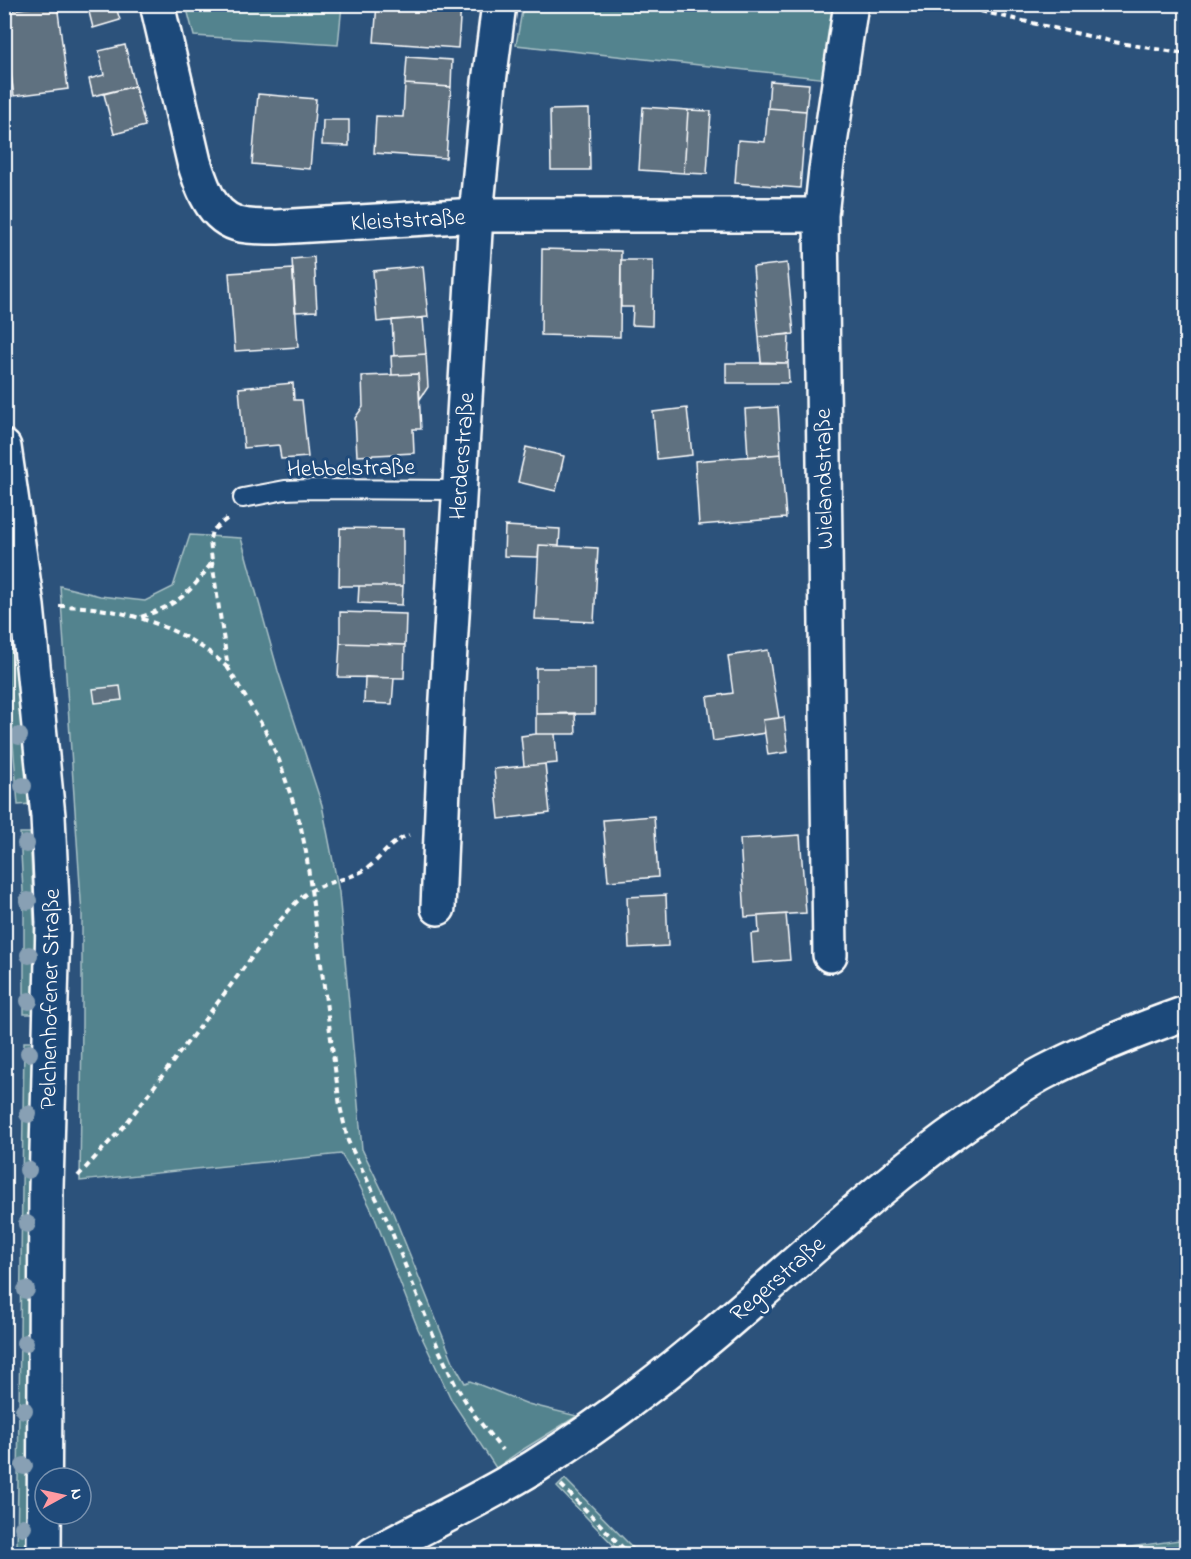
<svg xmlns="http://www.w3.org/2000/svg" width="1191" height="1559" font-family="'Indie Flower',sans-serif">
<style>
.green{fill:#53838e;stroke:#a9c1c6;stroke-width:1.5}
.building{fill:#5f7180;stroke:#fff;stroke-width:1.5}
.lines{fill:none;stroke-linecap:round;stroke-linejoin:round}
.service-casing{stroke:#fff;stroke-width:22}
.minor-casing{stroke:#fff;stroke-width:38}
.secondary-casing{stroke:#fff;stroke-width:38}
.path{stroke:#fff;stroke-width:4;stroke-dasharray:6 4.5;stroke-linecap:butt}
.service{stroke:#1f4a7a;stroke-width:18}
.minor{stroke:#1f4a7a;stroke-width:33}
.secondary{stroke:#1f4a7a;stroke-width:33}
.tree{fill:#88a0b4}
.labels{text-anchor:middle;stroke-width:6;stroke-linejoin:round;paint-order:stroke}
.street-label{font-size:24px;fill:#fff;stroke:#1f4a7a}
</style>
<rect width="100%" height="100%" fill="#2c527b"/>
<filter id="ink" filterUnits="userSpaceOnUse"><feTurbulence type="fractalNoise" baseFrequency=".0167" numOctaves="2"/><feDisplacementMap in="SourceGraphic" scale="12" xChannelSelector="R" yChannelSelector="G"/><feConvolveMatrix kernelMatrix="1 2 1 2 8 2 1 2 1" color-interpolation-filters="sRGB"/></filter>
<g filter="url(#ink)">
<path class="green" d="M186 5H342L338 45 194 36Z
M523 5H839L828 79 516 45Z
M190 535 241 538 278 671 322 805 339 892 362 1149 393 1213 454 1364 465 1383 470 1381 528 1404 577 1416 519 1452 496 1468 452 1401 418 1329 373 1213 354 1174 341 1154 80 1181 82 1023V915L60 586 100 596 145 601 173 587Z
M4 540 31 804 18 805 5 645Z
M20 833H30L35 947 34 1014H24V911Z
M24 1042H34L28 1554H17Z
M565 1479 639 1554H622L557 1487Z
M1186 1539V1554H1081Z"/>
<path class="building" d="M57 4 68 89 14 96 4 24V11Z
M87 4H115L120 20 93 28Z
M377 4H461L458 48 374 42Z
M125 45 135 86 93 96 89 79 104 75 99 51Z
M407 57 452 60 451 87 405 84Z
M770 81 809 84 806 111 768 108Z
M405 84 451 87 446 158 374 153 376 116 403 117Z
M135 86 145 126 114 134 104 94Z
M258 94 316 99 310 169 252 164Z
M643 107 688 110 684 173 639 170Z
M768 108 806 111 800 188 735 183 738 140 765 142Z
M589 109 590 170H551L550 110Z
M688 110 711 111 707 174 684 173Z
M323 120H349V146L322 145Z
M542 249 621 251 620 337 541 335Z
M314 257 317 311 295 312 292 259Z
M621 260H653L652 326 632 325 633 307H621Z
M787 263 794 334 759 337 753 267Z
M423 266 428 317 377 322 373 271Z
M293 269 298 347 235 351 229 273Z
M423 318 426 354 394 356 392 320Z
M789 334 788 363 761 362 759 337Z
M426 354 428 387 420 399 418 374 392 375 391 356Z
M726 363H788L789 383H726Z
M418 374 421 429H413L414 453 357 456 355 418 363 407 362 376Z
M293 383 294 400H302L308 457 281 459 279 445 244 448 239 388Z
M778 407 781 454 748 457 745 409Z
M687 408 692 455 657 459 653 412Z
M526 447 564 456 556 491 518 482Z
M781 454 786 518 699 525 695 461Z
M505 526 560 529 559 546 539 545 538 557 504 556Z
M340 528 403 529V586H339Z
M539 545 598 548 594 622 535 619Z
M359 586H403L402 605 358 603Z
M340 612 406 614 405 645 340 643Z
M340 643 405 645 404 678 338 677Z
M768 650 779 718 763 720 765 733 713 741 707 697 733 693 728 656Z
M536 668H595V714H536Z
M365 677 394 678 392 704 364 703Z
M120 686 122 700 95 703 93 689Z
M575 713 576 734H536V714Z
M784 717 788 752 768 755 763 720Z
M536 734H555L557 763 524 766 521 736Z
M545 764 550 813 499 819 494 769Z
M654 816 658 877 608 881 603 820Z
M800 835 806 913 745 917 740 839Z
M666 895 668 946 629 948 627 897Z
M786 914 790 960 753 963 751 934 759 933 758 916Z"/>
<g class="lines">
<defs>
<path id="service" d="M243 498 285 490 311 489 459 490"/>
<path id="minor" d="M157 4 194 162C203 190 213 223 248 226 257 227 267 227 277 227L476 215H821
M438 908 446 715 476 215 489 82 499 4
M830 955 821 215 826 170 851 4
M373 1554C427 1525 482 1499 534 1467 572 1443 608 1418 643 1391 755 1306 852 1204 967 1123 992 1106 1018 1086 1045 1072 1091 1048 1138 1030 1186 1013"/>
<path id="secondary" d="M4 447 27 606 48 816 53 923 46 1188 44 1554"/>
</defs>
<use href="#service" class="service-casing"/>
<use href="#minor" class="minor-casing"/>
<use href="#secondary" class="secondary-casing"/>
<path class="path" d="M950 4 1114 42 1186 54
M212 562 228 668 265 730 279 760 300 823 306 852 340 1106 348 1141 387 1220 439 1350 456 1386 475 1416 502 1450
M59 606C119 606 184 626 228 668
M141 617C177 605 191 593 212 562L210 539 212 531 229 517
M78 1176 125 1125 277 924C288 912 299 896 314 889 330 881 350 879 366 869 382 858 388 843 409 835
M561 1485 629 1554"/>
<use href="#service" class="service"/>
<use href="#minor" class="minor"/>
<use href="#secondary" class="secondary"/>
</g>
<g class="tree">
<circle cx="19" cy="736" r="9"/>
<circle cx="23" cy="786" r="9"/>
<circle cx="26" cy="844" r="9"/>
<circle cx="28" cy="901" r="9"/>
<circle cx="29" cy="955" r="9"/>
<circle cx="29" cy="1001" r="9"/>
<circle cx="29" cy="1053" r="9"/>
<circle cx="28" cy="1114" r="9"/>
<circle cx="28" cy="1170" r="9"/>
<circle cx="27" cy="1224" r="9"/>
<circle cx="26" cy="1290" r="9"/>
<circle cx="25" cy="1343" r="9"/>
<circle cx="24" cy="1410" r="9"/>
<circle cx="24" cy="1466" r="9"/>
<circle cx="23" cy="1527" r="9"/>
</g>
</g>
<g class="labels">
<g class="street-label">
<text transform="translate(408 219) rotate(-3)" y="8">Kleiststraße</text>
<text transform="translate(461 456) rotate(-86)" y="8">Herderstraße</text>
<text transform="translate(351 467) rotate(-1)" y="8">Hebbelstraße</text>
<text transform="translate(823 479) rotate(-91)" y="8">Wielandstraße</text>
<text transform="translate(49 999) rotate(-89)" y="8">Pelchenhofener Straße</text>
<text transform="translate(777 1278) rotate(-41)" y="8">Regerstraße</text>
</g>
</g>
<rect width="1191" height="1559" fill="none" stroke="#1f4a7a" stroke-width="24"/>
<rect x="12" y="12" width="1167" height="1535" fill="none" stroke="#fff" stroke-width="2" filter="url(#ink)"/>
<g transform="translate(63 1496) rotate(82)"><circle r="28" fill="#1f4a7a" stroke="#7992af" stroke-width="1.5"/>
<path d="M0-4.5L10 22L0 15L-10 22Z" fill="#ff9aa2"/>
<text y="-9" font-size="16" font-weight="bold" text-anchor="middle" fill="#ffffff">N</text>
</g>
</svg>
